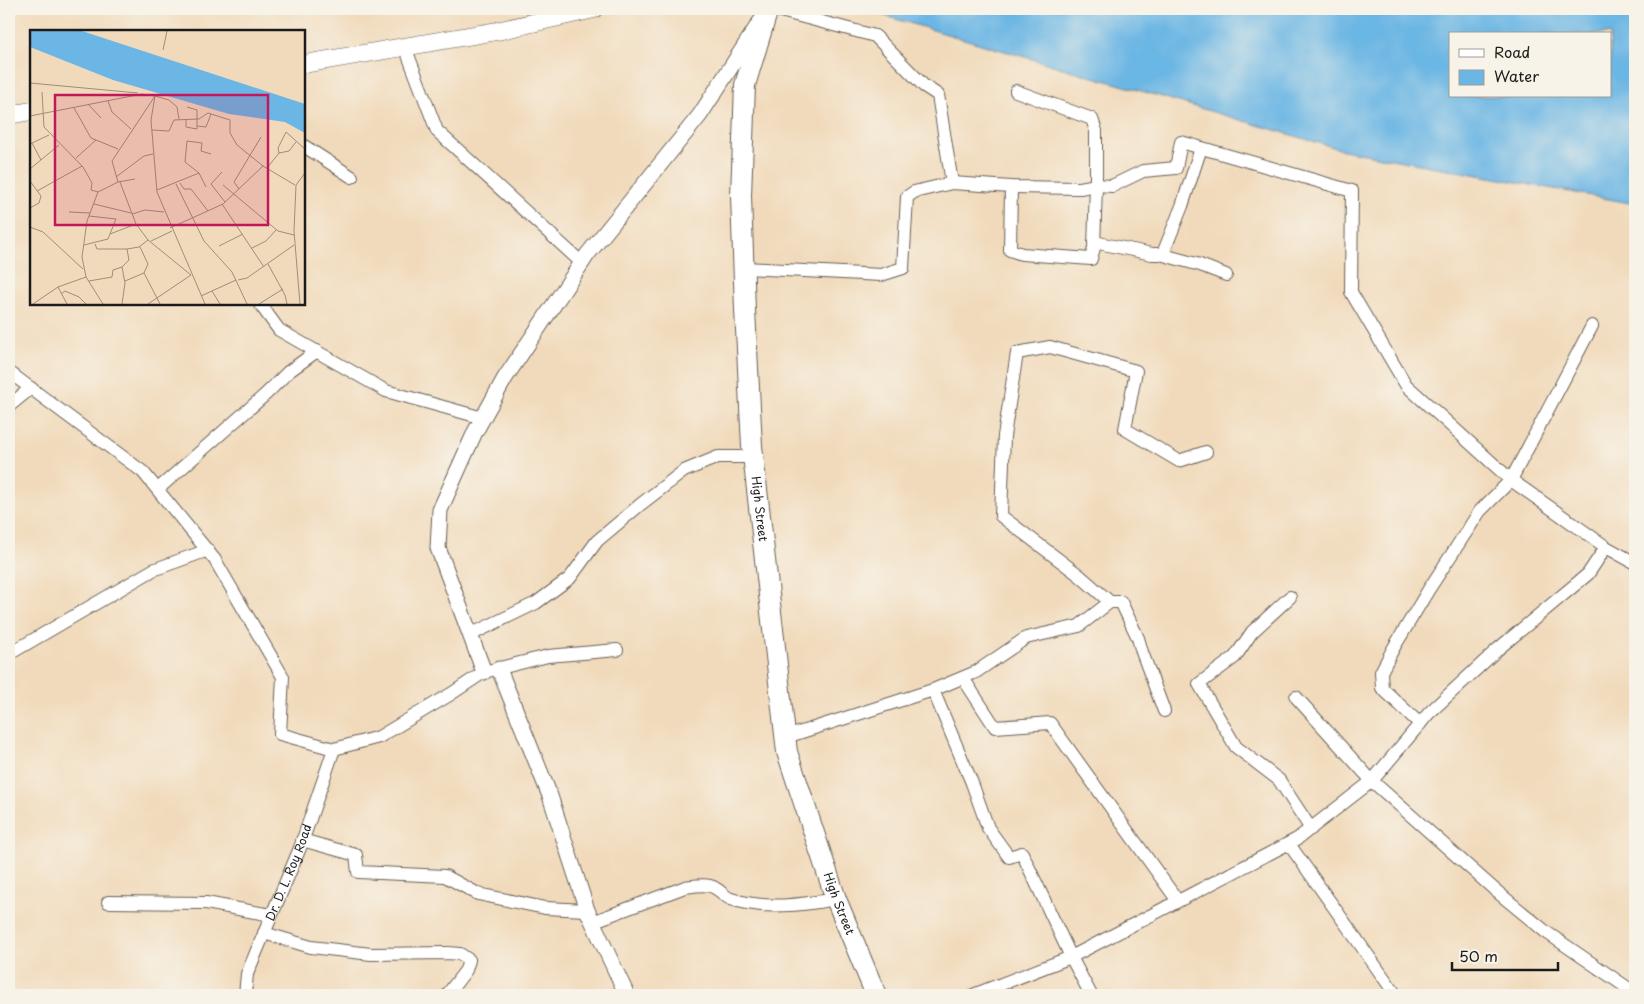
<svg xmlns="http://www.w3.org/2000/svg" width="1644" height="1004" font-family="'Playpen Sans',sans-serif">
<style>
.water{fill:#6bb6e4;stroke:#446980;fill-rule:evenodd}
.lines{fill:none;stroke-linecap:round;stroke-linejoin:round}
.minor-casing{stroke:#675e54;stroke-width:14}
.tertiary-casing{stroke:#675e54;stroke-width:17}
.secondary-casing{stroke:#675e54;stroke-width:19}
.primary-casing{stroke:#675e54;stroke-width:22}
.minor{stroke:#fff;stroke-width:12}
.tertiary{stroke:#fff;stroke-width:15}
.secondary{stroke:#fff;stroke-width:18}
.primary{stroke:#fff;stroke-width:20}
.labels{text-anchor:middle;stroke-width:4.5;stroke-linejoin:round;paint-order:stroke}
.street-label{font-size:12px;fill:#1c1c1c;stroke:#f7f3e8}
.inset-road{fill:none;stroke:#9c8e7b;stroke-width:1}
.view{fill:#c2185b;fill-opacity:0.15;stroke:#c2185b;stroke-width:2.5}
.inset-edge{fill:none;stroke:#1c1c1c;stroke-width:2.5}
</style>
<rect width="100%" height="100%" fill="#f7f3e8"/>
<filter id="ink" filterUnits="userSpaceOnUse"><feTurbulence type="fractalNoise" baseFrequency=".02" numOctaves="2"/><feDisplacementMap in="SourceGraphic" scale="10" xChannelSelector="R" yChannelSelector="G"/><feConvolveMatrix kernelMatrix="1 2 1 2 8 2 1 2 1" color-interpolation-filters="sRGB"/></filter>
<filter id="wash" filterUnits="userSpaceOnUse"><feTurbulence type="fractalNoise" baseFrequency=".0096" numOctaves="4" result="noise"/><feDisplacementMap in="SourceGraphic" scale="20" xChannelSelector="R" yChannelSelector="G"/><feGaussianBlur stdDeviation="1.12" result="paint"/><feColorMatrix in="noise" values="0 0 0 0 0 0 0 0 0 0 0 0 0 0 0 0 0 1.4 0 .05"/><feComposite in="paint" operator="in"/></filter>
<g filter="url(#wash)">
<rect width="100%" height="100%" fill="#f1dabb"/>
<path class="water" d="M861 9H1635V204L1343 150ZM1450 34H1610V96H1450Z"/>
</g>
<g filter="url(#ink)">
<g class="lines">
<defs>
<g id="minor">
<path d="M773 9 875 36 924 86 938 95 952 183"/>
<path d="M405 47 437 131 582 263"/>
<path d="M304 146 352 177"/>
<path d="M1011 187 1010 250 1022 254 1091 259 1094 248 1096 185V131L1092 119 1016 91"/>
<path d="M1094 242 1152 254H1160L1164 251 1182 206 1201 148"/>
<path d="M1160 254 1200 265 1226 275"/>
<path d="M744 268 881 275 903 268 907 197 914 192 952 183 1011 187 1080 188 1096 185 1112 186 1143 171 1176 168 1181 142 1352 191 1351 292 1406 385 1511 480 1606 547 1635 563"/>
<path d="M260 304 279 330 386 391 483 418"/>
<path d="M9 372 143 472 215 560 283 677 280 734 334 749 379 737 451 694 484 672 548 656 617 650"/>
<path d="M9 406 31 388"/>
<path d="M158 489 266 394 288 372 317 351"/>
<path d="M1290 597 1252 632 1235 657 1199 684 1236 747 1279 780 1311 829"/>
<path d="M1110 602 1079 575 1001 516 1004 436 1017 353 1050 347 1136 371 1125 429 1179 461 1206 452"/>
<path d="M470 635 536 603 570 578 597 541 641 504 684 471 718 457H753"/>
<path d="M9 654 153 570 208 550"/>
<path d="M963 678 995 727 1050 723 1175 897"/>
<path d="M933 690 972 783 988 828 1009 857 1022 853 1071 957 1091 995"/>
<path d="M1296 697 1372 781 1495 890 1546 932 1635 993"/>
<path d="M1420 724 1382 688 1381 672 1393 649 1429 589 1480 511 1511 480 1592 326"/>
<path d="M786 737 933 690 976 672 1026 638 1079 626 1110 602H1121L1138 638 1142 652 1164 711"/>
<path d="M302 840 356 855 358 872 445 876 478 894 545 908 587 910"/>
<path d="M1289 844 1396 995"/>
<path d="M108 902 206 903 271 915"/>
<path d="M592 922 685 887C693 886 708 883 715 888 721 891 725 897 731 899 765 910 802 905 836 899"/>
<path d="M264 933 311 947 371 954 447 953 460 954 469 960 466 970 447 995"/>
<path id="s1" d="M245 995 247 974 300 848 334 749"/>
<path d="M973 995 1071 957 1297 839 1372 781 1429 713 1498 649 1588 574 1606 547"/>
</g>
<path id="tertiary" d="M499 669 550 796 587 910 627 995
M484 672 438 548 440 510 475 432 505 378 587 255 700 115 760 22"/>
<path id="secondary" d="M304 64 497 31 594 9
M9 115 31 111"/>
<g id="primary">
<path id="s2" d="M768 9 745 85 741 196 745 310 752 446 787 752 836 899 876 995"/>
</g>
</defs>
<use href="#minor" class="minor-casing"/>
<use href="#tertiary" class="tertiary-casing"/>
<use href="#secondary" class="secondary-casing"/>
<use href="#primary" class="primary-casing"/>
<use href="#minor" class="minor"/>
<use href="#tertiary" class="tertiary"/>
<use href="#secondary" class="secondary"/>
<use href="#primary" class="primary"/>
</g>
</g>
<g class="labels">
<g class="street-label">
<text dy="4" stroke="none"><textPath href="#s2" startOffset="504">High Street</textPath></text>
<text dy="4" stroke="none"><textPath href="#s1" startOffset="131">Dr. D. L. Roy Road</textPath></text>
<text dy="4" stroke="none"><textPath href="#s2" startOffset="909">High Street</textPath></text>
</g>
</g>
<g transform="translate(30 30)">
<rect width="275" height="275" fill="#f1dabb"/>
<path d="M0 1H52L275 74V103L255 92 199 84 83 50 0 17Z" fill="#6bb6e4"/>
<path class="inset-road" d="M133 20 137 1M0 53 108 63M12 62 14 97 53 137 62 153 61 160 68 162 88 152 105 149M78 71 82 82 101 99M58 74 71 88M44 78 61 108 88 119M0 86 112 64 125 66 121 90 127 162 175 274M156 89V97L167 99V80L157 77M167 96 176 97 181 84M122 100 139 101 144 90 169 89 178 83 200 90V103L207 115 233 136 265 155M2 113 11 130M0 114 19 105M249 123 259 121 266 112M46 128 66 110M237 138 249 123 248 118 256 102 275 119M0 139 29 115M192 142 181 154 195 172M169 143 155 132 157 111 172 113 171 121 181 124M86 147 114 126 123 124M0 151 11 166 9 173 0 178M88 152 82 131 125 66 139 70 147 77 149 89M90 152 106 194 118 210 161 245 118 274M150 153 154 159H161L178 181M146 154 174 211 202 242 217 274M193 155 248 201 264 205M209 159 204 152 231 107M127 160 169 143 176 157M7 161 52 136M68 162 57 191 52 227 56 247 73 274M64 174 101 183M192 174 234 237M39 182 60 183M102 184 115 180 134 182M0 197 13 202 53 239M140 198 193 174 233 136M80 204 106 194M121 211 142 201M65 214 67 219H97M54 215 78 209 86 189 59 186M189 216 213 204M110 217 118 234 114 243 130 274M222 218 236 211 246 200M238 234 255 265 257 274M208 250 217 248 264 215M59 251 82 247 83 240 92 237M95 251 114 243M28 257 37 274M182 261 190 274M31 264 35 261 49 267 56 274M171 266 206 250M3 274 28 257 56 247M92 274 95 253 92 237 99 230 97 219 109 217 118 210M229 274 253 259M270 274 264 201 266 155 275 143"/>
<path class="view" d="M25 65H238V195H25Z"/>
<rect width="275" height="275" class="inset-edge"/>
</g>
<rect width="1644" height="1004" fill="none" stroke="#f7f3e8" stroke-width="30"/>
<rect x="1449" y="32" width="162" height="65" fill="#f7f3e8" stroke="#9f9d96"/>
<rect x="1459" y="49" width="25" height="8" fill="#ffffff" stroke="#9f9d96"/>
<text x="1494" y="58" font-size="15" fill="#1c1c1c">Road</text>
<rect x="1459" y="70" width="25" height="15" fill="#6bb6e4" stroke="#9f9d96"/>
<text x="1494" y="82" font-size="15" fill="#1c1c1c">Water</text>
<path d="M1452 962v8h106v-8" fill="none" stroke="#1c1c1c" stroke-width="2.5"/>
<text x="1459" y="962" font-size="15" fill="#1c1c1c" stroke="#f7f3e8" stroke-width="4" paint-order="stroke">50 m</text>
</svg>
